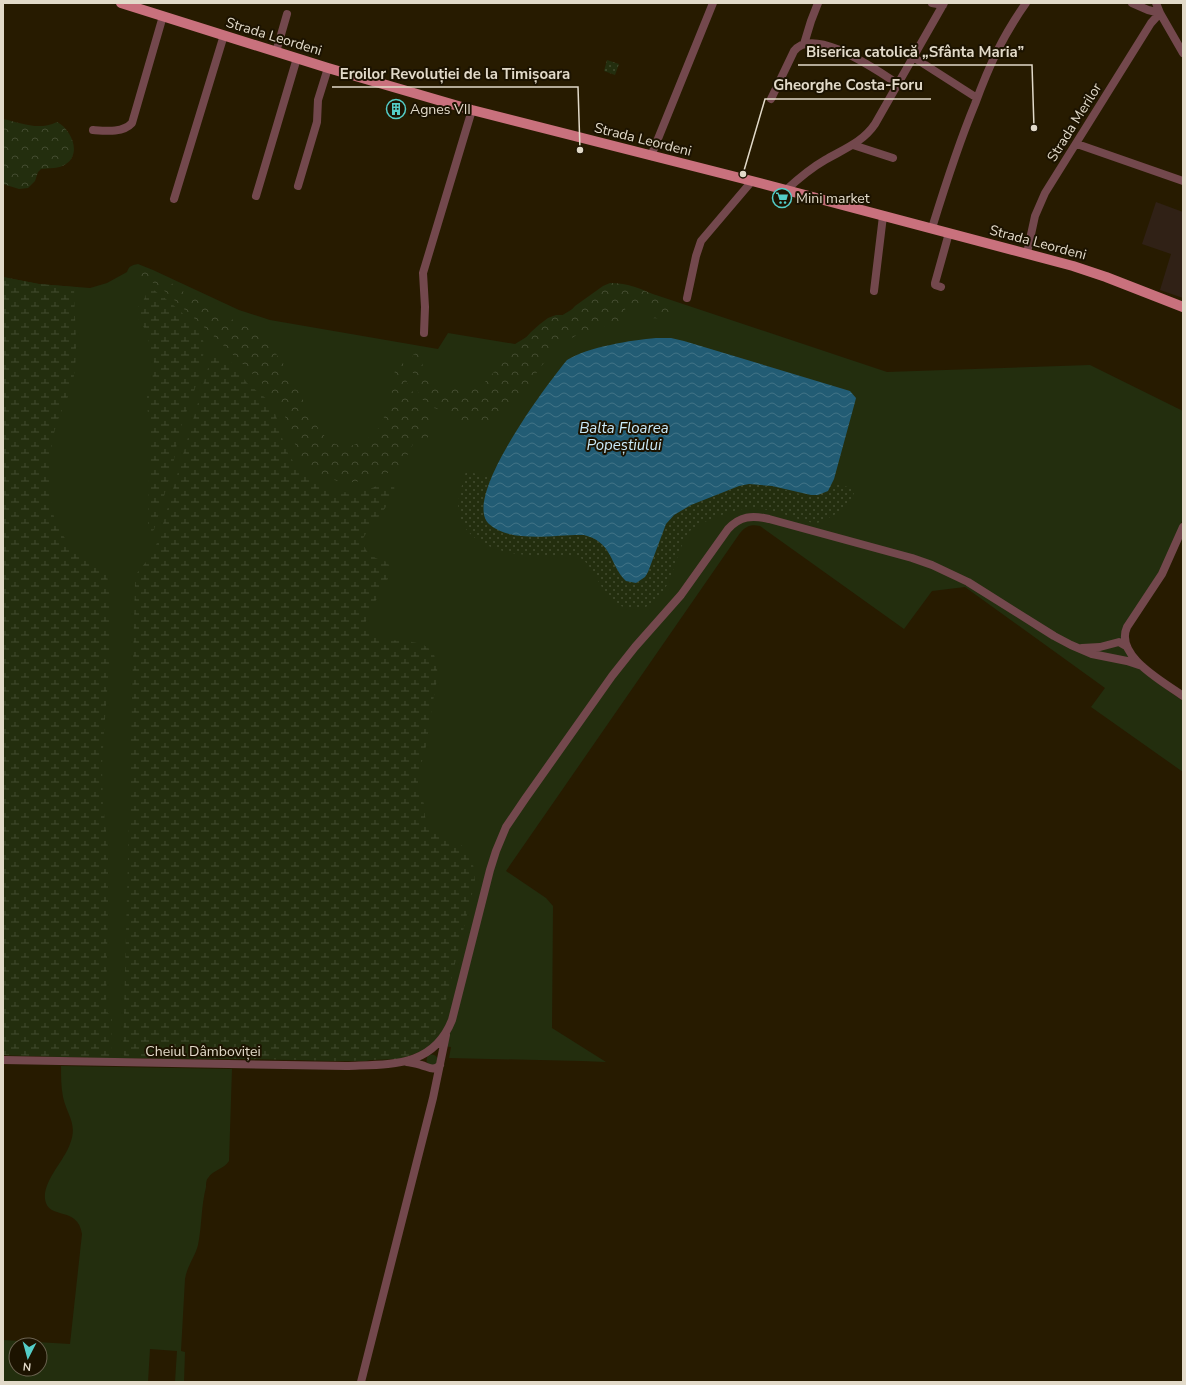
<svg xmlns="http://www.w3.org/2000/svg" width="1186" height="1385" font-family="'Nunito Sans',sans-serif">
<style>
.education{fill:#302116}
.green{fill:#232e0e;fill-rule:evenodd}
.forest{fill:url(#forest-crowns)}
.wetland{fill:url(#wetland-marsh)}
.park{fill:url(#park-dots)}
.water{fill:url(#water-waves)}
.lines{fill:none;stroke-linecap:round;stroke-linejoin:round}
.minor{stroke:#73484d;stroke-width:8}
.major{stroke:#c9717d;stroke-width:10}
.labels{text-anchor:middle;stroke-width:4;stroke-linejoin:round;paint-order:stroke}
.street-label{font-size:14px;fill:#e2dac9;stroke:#1c1300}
.poi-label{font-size:14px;fill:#e2dac9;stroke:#1c1300;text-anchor:start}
.water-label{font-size:15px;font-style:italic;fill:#c9eaf9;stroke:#1c1300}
.leader{fill:none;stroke:#e2dac9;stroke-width:1.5}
.callout-dot{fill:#e2dac9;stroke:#1c1300;stroke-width:1.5}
.callout-label{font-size:15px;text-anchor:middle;font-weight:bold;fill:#e2dac9;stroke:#1c1300;stroke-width:4;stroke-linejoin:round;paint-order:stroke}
</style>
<defs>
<pattern id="forest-crowns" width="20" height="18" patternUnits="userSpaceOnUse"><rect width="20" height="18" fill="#232e0e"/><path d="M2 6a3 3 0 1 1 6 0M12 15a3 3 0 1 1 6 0" fill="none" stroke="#434c30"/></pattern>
<pattern id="wetland-marsh" width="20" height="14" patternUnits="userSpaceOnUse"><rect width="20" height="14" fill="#232e0e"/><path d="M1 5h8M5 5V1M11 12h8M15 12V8" fill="none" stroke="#434c30"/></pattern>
<pattern id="park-dots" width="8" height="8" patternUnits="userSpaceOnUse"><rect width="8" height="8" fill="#232e0e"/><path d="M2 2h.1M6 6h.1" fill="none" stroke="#434c30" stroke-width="1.8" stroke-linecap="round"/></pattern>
<pattern id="water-waves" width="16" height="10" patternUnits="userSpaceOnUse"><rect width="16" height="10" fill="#225c74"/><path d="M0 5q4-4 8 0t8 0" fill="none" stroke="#427386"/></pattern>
</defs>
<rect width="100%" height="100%" fill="#271b00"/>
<path class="education" d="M1156 202 1183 212V298L1160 290 1171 254 1142 244Z"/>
<path class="green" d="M138 264 153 270 239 310 270 320 438 349 448 333 515 344 597 294 635 291 656 295 887 372 1090 365 1183 411V518L1173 545 1127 634 1131 651 1167 690 1183 701V772L1091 707 1105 688 965 587 932 591 904 629 760 526C751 524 746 526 740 533L506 871 546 898 553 906 552 1028 606 1062 582 1061 449 1058 451 1047 430 1045 366 1061H343L249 1059 99 1058 3 1055V277L39 284 90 288 107 283 127 272C129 266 132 265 138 264Z
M426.5 1060a5.5 5.5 0 1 1 11 0a5.5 5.5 0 1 1-11 0Z
M61 1066 232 1069 229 1161C224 1169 213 1170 208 1178 206 1180 206 1184 206 1187 201 1206 202 1226 198 1245 195 1257 187 1266 185 1279L181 1351 185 1352 184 1382H175L177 1351 150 1349 148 1382H3V1340L70 1344 82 1234C78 1205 48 1221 45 1199 43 1181 64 1161 70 1144 78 1124 67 1115 63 1097 61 1087 61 1076 61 1066ZM16 1345H40V1369H16Z"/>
<path class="forest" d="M3 119C22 123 38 131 57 122 71 129 82 153 66 164 60 169 48 168 41 169L38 172 35 181 28 188 19 189 3 184Z
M135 267 142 268 168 280 177 288 218 312 254 331 265 339 285 366 319 430C328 441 341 451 356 444 362 441 370 438 375 433 386 419 391 398 394 381 395 374 394 366 398 360L401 361 403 363 407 383 427 414 431 423V431L428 437 425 440H415C410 449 407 459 399 466 393 472 383 475 375 477 354 483 342 486 322 474 314 469 306 463 300 454 288 433 288 411 270 392 243 363 214 336 185 310 175 301 166 291 155 284 149 279 141 277 134 273L132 270Z
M610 283C628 283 642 289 659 297 662 299 667 300 669 303 676 313 661 320 653 318L645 304 626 303C623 308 628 315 625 322 619 324 611 324 605 326 589 329 572 336 560 346 544 359 533 379 520 395 514 403 508 412 499 417 491 422 465 425 457 420 454 418 451 414 448 412 442 409 435 410 428 405 416 396 410 370 413 355L416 353 419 354C422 360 422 366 425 372 437 392 462 391 482 385L531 332 540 324 548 318 556 315H567L575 306 603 286Z"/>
<path class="wetland" d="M3 277 39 284 74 287C74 318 79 350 73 381 70 397 60 411 56 426 48 451 46 501 57 525 63 538 80 558 92 566 97 568 102 570 106 572L110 590V621L109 666 104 731 102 766 103 805 108 848V903L106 1010 112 1018 111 1053 107 1058 3 1055Z
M149 287C162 295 197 323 202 336 210 359 187 408 180 430 177 440 176 450 174 460 168 483 161 507 154 530L152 531 148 529 150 425 147 407V394L152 384 154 361 146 331 135 313C136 308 140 306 143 301 146 297 146 293 147 288Z
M214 357C218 357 222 357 226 359 236 364 241 376 248 384 255 391 266 396 271 405 281 422 280 444 293 461 310 483 334 497 362 491 373 489 384 480 394 486L395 495 367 532 362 540C367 556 372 557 387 562L391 568C387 591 368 605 365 626 379 651 423 631 434 655 441 672 435 689 432 706 430 721 428 736 425 751 422 762 417 775 418 787 419 792 422 798 424 804 425 812 424 820 429 827 434 834 442 837 450 839 471 847 474 861 475 882L440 1025 430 1045 424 1050 409 1056 399 1059 343 1061 249 1059 125 1058 123 1052 135 583 137 573 150 557 158 541 210 361Z"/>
<path class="park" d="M607 60 619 64 615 75 604 71Z
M466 471 491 478 487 488 488 523C516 543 552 534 584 535 611 542 608 559 623 578L641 581 648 572 666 524 674 515 691 505 739 486 749 484 772 486 804 495H818L831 486 832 483 856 489C850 504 839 514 824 520 822 521 818 523 816 523 811 523 803 520 798 519 777 512 756 504 734 511 724 514 699 523 692 529 686 534 683 543 680 550 672 571 667 600 643 608 639 610 635 609 631 608 603 607 600 573 582 559 574 553 553 557 543 556 513 556 466 548 459 513 456 500 463 484 466 471Z"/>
<path class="water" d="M656 338H671L684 341 850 391 856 398 855 402 834 479 828 491 818 495H811L772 486 749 484 739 486 691 505 674 515 666 524 648 572 645 577 636 583 626 581 623 578C609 560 611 542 584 535 557 534 511 544 489 524 461 498 548 383 567 360 588 347 632 340 656 338Z"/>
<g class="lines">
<path class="minor" d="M932 3 943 5
M1156 3 1160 13 1183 53
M804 44 811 21 818 3
M276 52 287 14
M913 57 977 98
M771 99 794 51C814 25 877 71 897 83
M93 130C106 131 123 133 132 123L163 16
M1077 144 1183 181
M853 145 893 158
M651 156 713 3
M298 186 317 122 318 100 328 68
M786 190C798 179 811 168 825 160 844 149 863 142 875 124L944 3
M256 196 297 58
M174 199 224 35
M932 228C945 186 958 145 975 104 989 66 1002 37 1026 3
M1027 253 1035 216 1045 193 1151 23 1160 13 1148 10 1132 3
M941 287 935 285V283L949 233
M874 291 883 216
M687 298 696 256 701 241 752 181
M424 333 425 307 423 273 472 110
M1183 527 1162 574 1127 627C1114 656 1164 682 1183 696
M1082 648 1100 647 1119 642 1126 646
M3 1060 346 1066C390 1064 433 1068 452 1020L490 870 496 851 506 827 525 799 612 676 635 647 681 595 728 529C740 516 752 515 769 519L912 558 932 565 968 582 1054 636 1071 645 1092 654 1127 661 1142 666
M407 1062C412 1063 416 1063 421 1065 429 1067 433 1072 440 1065
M361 1382 433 1098 446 1035"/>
<path class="major" d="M121 3 328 68 472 110 752 181 1073 266 1106 277 1183 307"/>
</g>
<defs>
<symbol id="building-ring" viewBox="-11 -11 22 22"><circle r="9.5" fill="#1c1300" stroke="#54cdc7" stroke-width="1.5"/><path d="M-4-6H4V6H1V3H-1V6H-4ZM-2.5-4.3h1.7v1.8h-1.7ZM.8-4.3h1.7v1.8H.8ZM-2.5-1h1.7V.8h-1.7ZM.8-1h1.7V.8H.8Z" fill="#54cdc7"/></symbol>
<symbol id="supermarket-ring" viewBox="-11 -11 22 22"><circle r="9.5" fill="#1c1300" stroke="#54cdc7" stroke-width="1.5"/><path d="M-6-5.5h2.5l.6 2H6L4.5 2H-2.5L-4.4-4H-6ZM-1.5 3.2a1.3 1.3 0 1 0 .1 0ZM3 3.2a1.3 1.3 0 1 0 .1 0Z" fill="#54cdc7"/></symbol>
</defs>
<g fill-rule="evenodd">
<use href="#building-ring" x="385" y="98" width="22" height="22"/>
<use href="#supermarket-ring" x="771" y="187" width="22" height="22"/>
</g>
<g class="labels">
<g class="street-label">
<text transform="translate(274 36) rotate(17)" y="5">Strada Leordeni</text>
<text transform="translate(1074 122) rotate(-58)" y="5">Strada Merilor</text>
<text transform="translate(643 139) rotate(14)" y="5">Strada Leordeni</text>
<text transform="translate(1038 242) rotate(15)" y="5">Strada Leordeni</text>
<text x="203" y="1056">Cheiul Dâmboviței</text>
</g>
<g class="poi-label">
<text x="410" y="114">Agnes VII</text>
<text x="796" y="203">Mini market</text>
</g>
<g class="water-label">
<text x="624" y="433">Balta Floarea<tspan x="624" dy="17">Popeștiului</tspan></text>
</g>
</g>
<path class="leader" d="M1034 128L1032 65H798M580 150L578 87H332M743 174L765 99H931"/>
<g class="callout-dot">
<circle cx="1034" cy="128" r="4"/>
<circle cx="580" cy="150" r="4"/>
<circle cx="743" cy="174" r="4"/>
</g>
<g class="callout-label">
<text x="915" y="57">Biserica catolică „Sfânta Maria”</text>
<text x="455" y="79">Eroilor Revoluției de la Timișoara</text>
<text x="848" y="90">Gheorghe Costa-Foru</text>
</g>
<rect width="1186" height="1385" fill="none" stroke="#e2dac9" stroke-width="8"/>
<g transform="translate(28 1357) rotate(186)"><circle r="19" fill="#1c1300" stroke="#6b6350"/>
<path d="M0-3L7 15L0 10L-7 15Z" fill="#54cdc7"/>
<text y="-6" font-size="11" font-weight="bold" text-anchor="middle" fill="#e2dac9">N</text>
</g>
</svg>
